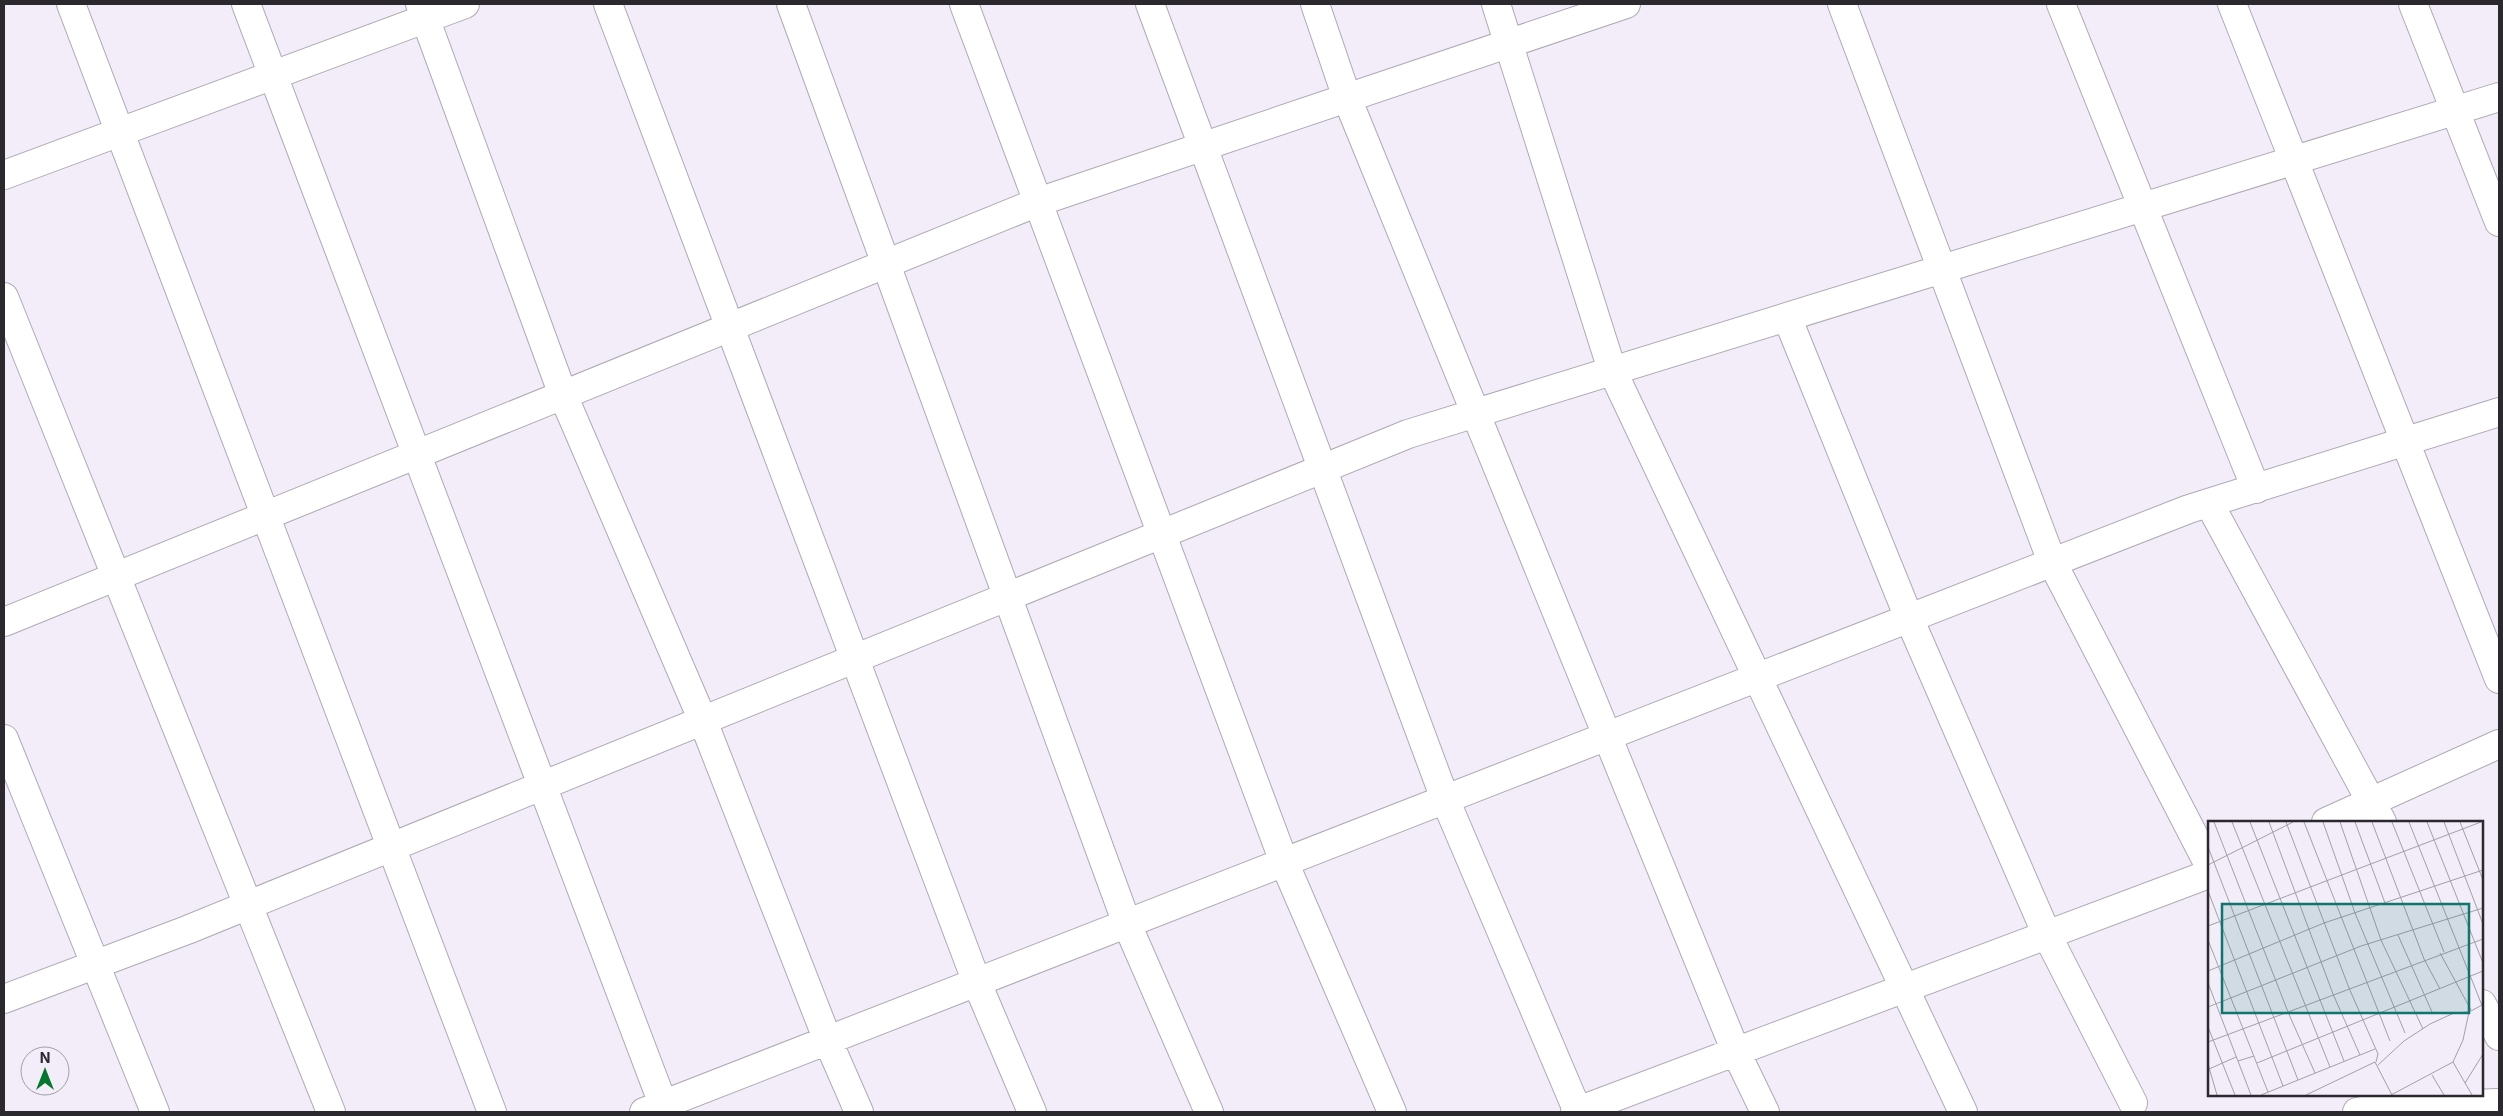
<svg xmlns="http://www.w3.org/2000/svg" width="2503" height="1116" font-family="Inter,sans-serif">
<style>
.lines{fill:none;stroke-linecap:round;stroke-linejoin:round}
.street-casing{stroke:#afa9b4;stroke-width:30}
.street{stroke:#fff;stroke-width:28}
.inset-road{fill:none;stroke:#a39fa7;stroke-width:1}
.view{fill:#0f766e;fill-opacity:0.15;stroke:#0f766e;stroke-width:2.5}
.inset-edge{fill:none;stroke:#2b292d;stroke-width:2.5}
</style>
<rect width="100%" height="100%" fill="#f3edf9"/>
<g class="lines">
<defs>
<path id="street" d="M71 4 492 1112
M246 4 666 1112
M420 4 563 395 703 721 828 1041 859 1112
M608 4 977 983 1032 1112
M791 4 1127 924 1209 1112
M964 4 1284 862 1392 1112
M1150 4 1445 799 1578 1112
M1315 4 1347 98 1736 1052 1765 1112
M1496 4 1612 370 1963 1112
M1842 4 2052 562 2209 865
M2061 4 2256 489
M2232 4 2499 679
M2413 4 2499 222
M4 175 465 4
M4 297 331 1112
M1787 317 1909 618 2047 935 2133 1103
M2209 503 2382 822
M4 622 1038 202 1626 4
M4 739 155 1112
M2326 822 2499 744
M4 999 187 930 1408 434 2499 97
M2482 1004 2499 1036
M644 1112 2189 509 2499 412
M1575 1112 2209 874
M2357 1112 2381 1107 2499 1103"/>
</defs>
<use href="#street" class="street-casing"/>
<use href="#street" class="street"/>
</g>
<g transform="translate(2208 821)">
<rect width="275" height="275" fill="#f3edf9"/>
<path class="inset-road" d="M6 1 80 191 107 252M24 1 122 246M42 1 136 240M61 1 125 173 152 234M78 1 141 167 170 233 168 241M96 1 182 220M115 1 147 92 197 212M132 1 173 119 215 208M147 1 177 82M164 1 216 138 232 168M184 1 236 131M201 1 275 187M219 1 275 142M236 1 275 103M252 1 275 59M0 26 90 259M0 44 85 1M0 70 75 265M0 105 273 1M190 114 224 191M0 119 60 271M232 132 263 189M0 150 116 102 275 49M0 162 43 274M0 186 153 125 275 87M0 206 27 274M0 221 275 118M30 240 46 235M245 241 264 274M49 242 275 150M0 243 9 274M170 244 196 220 222 203 246 192 261 191M1 248 28 236M224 254 236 274M257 262 275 233M53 274 167 228M98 274 167 241 184 274M183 274 245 241 255 219 261 191 274 184"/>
<path class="view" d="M14 83H261V192H14Z"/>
<rect width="275" height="275" class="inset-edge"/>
</g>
<rect width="2503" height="1116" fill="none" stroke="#2b292d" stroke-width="10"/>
<g transform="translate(45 1071)"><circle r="24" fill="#f3edf9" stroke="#a39fa7"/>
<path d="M0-4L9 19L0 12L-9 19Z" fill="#04772c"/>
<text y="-8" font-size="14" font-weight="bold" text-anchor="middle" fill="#2b292d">N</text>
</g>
</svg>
